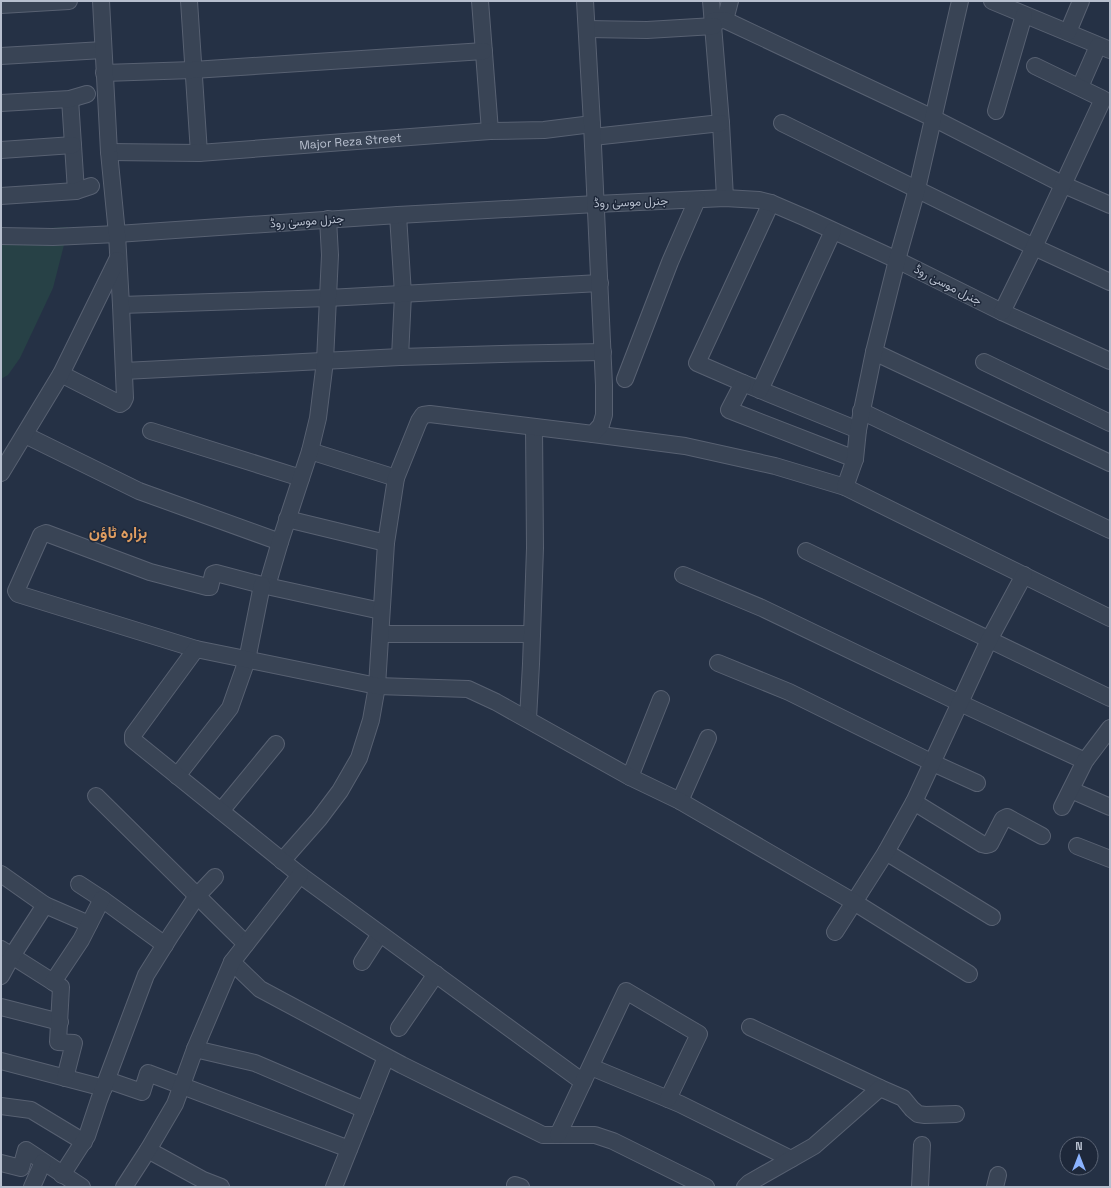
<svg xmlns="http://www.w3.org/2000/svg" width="1111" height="1188" font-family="'Space Grotesk',Vazirmatn,sans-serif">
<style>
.green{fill:#274146}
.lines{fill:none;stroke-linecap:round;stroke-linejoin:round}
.minor-casing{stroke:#586172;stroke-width:18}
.minor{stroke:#394455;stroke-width:16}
.labels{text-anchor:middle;stroke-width:3;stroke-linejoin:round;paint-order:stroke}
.street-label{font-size:12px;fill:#b7bfce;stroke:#1e283a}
.district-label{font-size:16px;font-weight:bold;fill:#e09d60;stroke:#1e283a}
</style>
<rect width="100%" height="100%" fill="#253145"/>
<path class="green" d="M1 227 8 242 30 229 68 227 65 241 53 288 20 358 8 375 1 379Z"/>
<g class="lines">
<defs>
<g id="minor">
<path d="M189 1 199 153"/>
<path d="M480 1 490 131"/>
<path d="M711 1 721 123 725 198"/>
<path d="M992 1 1110 50"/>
<path d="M1 5 69 1"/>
<path d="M725 20 730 1"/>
<path d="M713 21 725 20 933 118 1064 185 1110 205"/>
<path d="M587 29 647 30 714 26"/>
<path d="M1068 32 1081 1"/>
<path d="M1 56 103 50"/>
<path d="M104 73 193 70 484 51"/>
<path d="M1080 87 1098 46"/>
<path d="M70 99 76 191"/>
<path d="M1 103 70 99 87 94"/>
<path d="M996 111 1024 15"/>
<path d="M782 123 1034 247 1110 282"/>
<path d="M593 137 721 123"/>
<path d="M1 150 73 145"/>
<path id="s1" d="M109 152 199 153 490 131 544 130 592 124"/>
<path d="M1 196 76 191 91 186"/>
<path d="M771 203 697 363 743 383 858 430"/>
<path d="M398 215 403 294 400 357"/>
<path d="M1 236 53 237 117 234 398 215 596 204 725 198 759 200 771 203 806 218 897 260 1002 312 1110 361"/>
<path d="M121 305 328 298 600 283"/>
<path d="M1002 312 1034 247 1103 99 1035 66"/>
<path d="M874 352 1110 463"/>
<path d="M984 362 1110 423"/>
<path d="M124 371 400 357 501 354 603 352"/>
<path d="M61 374 120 404 123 402 125 398 121 305 117 234 109 152 101 1"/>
<path d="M625 379 670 262 697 200"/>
<path d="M743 383 729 410 855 459"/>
<path d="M760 390 833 231"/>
<path d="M861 411 1110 530"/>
<path d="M151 431 301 478"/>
<path d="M593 434 685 446 775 466 845 487 1110 618"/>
<path d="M25 435 139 491 280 542"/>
<path d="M310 451 396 478"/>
<path d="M1 473 61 374 117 260"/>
<path d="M845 487 855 459 858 430 874 352 897 260 917 189 960 1"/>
<path d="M287 519 386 543"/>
<path d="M806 551 1110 698"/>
<path d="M683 575 762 608 960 703 1085 761"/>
<path d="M267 586 280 542 310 451 318 418 325 361 330 255 328 219"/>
<path d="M381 634H532"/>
<path d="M196 649 18 594 16 591 41 535 46 533 150 572 207 587H210L213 574 216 573 262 585 381 611"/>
<path d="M718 663 789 692 933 763 977 783"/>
<path d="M528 719 531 664 535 548 534 427"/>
<path d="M177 776 230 708 247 660 262 585"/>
<path d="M630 777 661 699"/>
<path d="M1071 790 1110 807"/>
<path d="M96 796 246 944"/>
<path d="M680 801 708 738"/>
<path d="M914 802 982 844 986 845 990 844 1003 819 1007 817 1042 836"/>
<path d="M1062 807 1085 761 1110 728"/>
<path d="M221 811 276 744"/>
<path d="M1077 846 1110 859"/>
<path d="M886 852 992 917"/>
<path d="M282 861 319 819 340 791 359 758 371 720 377 686 386 543 396 478 419 421 423 415 430 414 593 434 601 425 604 415V385L592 124 585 1"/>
<path d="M1 874 45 905 89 924"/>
<path d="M79 884 102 899 165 945"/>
<path d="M835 932 886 852 914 802 989 640 1024 575"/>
<path d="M1 949 53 982"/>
<path d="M232 962 260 989 402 1065 543 1135H595L613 1141 706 1187"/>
<path d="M362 962 380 934"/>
<path d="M1 976 12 956 45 905"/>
<path d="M1 1007 60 1022"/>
<path d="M750 1027 880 1088 903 1098 912 1109 918 1114 925 1115 956 1114"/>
<path d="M399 1028 436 974"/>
<path d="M195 1049 255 1063 365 1110"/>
<path d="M1 1061 104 1088"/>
<path d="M591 1067 680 1104 791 1159"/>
<path d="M65 1078 74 1043 58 1042 61 987 53 982 81 940 102 899"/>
<path d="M107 1080 142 1092 148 1073 349 1149"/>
<path d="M583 1082 300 875 133 740V735L196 649 377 686 468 689 496 702 630 777 680 801 854 902 969 974"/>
<path d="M1 1106 31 1110 84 1142"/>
<path d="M558 1135 626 991 699 1034 668 1099"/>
<path d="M148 1150 203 1180 221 1187"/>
<path d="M1 1163 21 1168 26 1150 82 1187"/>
<path d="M62 1175 87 1136 99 1100 146 975 171 935 197 896 215 877"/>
<path d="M515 1185 521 1187"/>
<path d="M32 1187 43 1162"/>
<path d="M124 1187 148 1150 175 1104 195 1049 232 962 300 875"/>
<path d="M334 1187 386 1057"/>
<path d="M745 1187 749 1183 814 1146 880 1088"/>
<path d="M920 1187 922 1145"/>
<path d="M995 1187 998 1175"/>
</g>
</defs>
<use href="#minor" class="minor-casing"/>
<use href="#minor" class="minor"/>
</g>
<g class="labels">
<g class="street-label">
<text dy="4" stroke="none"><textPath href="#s1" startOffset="242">Major Reza Street</textPath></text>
<text transform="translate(631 202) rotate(-2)" y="4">جنرل موسیٰ روڈ</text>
<text transform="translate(307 221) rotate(-4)" y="4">جنرل موسیٰ روڈ</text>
<text transform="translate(948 285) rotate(27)" y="4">جنرل موسیٰ روڈ</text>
</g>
<g class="district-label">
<text x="118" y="538">ہزارہ ٹاؤن</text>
</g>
</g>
<rect width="1111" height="1188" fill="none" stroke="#b7bfce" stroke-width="4"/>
<g transform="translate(1079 1156)"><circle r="19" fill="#1e283a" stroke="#5b6475"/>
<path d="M0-3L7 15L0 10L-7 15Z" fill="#8bb3ff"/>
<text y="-6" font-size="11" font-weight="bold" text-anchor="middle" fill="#b7bfce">N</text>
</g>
</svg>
